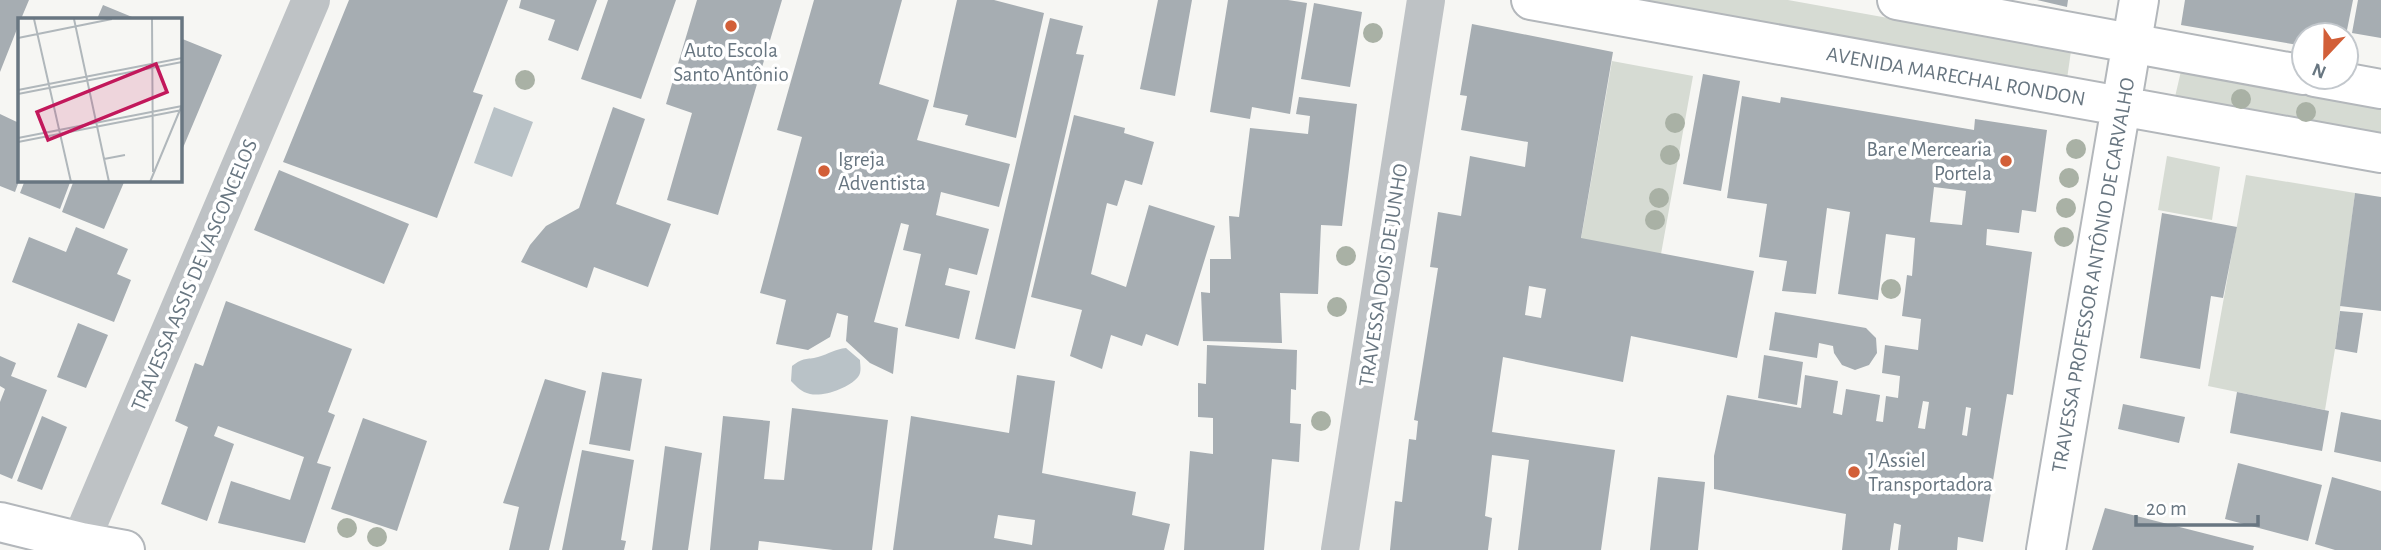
<svg xmlns="http://www.w3.org/2000/svg" width="2381" height="550" font-family="'Alegreya Sans',sans-serif">
<style>
.green{fill:#d6dbd3}
.water{fill:#b9c2c7}
.building{fill:#a6adb2;fill-rule:evenodd}
.lines{fill:none;stroke-linecap:round;stroke-linejoin:round}
.secondary-casing{stroke:#b3b7bb;stroke-width:42}
.street{stroke:#bec2c5;stroke-width:38}
.secondary{stroke:#fff;stroke-width:38}
.tree{fill:#a9b1a5}
.poi-dot{fill:#d25f38;stroke:#fff;stroke-width:2.5}
.labels{text-anchor:middle;stroke-width:7;stroke-linejoin:round;paint-order:stroke}
.poi-label{font-size:21px;fill:#687681;stroke:#fff;text-anchor:start}
.street-label{font-size:21px;fill:#687681;stroke:#fff}
.inset-road{fill:none;stroke:#b0b7bb;stroke-width:2}
.view{fill:#c2185b;fill-opacity:0.15;stroke:#c2185b;stroke-width:3.5}
.inset-edge{fill:none;stroke:#687681;stroke-width:3.5}
</style>
<rect width="100%" height="100%" fill="#f6f6f3"/>
<path class="green" d="M1645 0H1788L2071 51 2067 79Z
M1612 61 1693 76 1661 254 1581 239Z
M2181 71 2381 107V135L2175 97Z
M2167 156 2220 167 2212 220 2158 210Z
M2246 175 2355 193 2335 349 2325 410 2208 386Z"/>
<path class="water" d="M494 107 533 122 512 177 474 163Z
M846 348 860 360C860 365 862 372 858 377 849 388 824 397 810 394 801 392 797 387 791 381L792 366C804 357 806 360 818 357 829 354 835 349 846 348Z"/>
<path class="building" d="M0 0H29L21 19H19V24L0 72Z
M349 0H508L473 92 483 95 437 218 283 162Z
M521 0H597L578 51 548 40 555 20 519 8Z
M608 0H676L641 99 581 79Z
M697 0H782L718 215 667 200 692 113 666 104Z
M814 0H902L879 84 929 100 917 140 1010 164 999 207 941 192 936 215 989 229 977 275 949 268 945 285 970 291 959 339 905 326 921 254 903 250 909 225 901 223 874 322 898 328 893 374 870 363 846 341 848 316 837 313 830 337 808 350 776 344 786 300 760 293 802 137 777 130Z
M957 0H994L1044 13 1016 138 965 125 968 115 933 107Z
M1158 0H1192L1175 96 1140 89Z
M1228 0H1288L1307 3 1290 114 1252 107 1250 119 1210 112Z
M2037 0H2068L2067 7Z
M2185 0H2353L2346 35H2304V46L2181 25Z
M2358 0H2381V38L2352 33Z
M1314 3 1362 12 1350 87 1301 79Z
M103 5 137 19H97Z
M1050 18 1083 26 1076 54 1084 55 1015 349 975 339Z
M1472 24 1613 52 1581 238 1754 271 1737 358 1631 336 1623 382 1503 357 1492 432 1615 450 1601 550H1518L1529 460 1492 455 1485 516 1492 518 1488 550H1390L1395 501 1402 502 1409 439 1416 440 1418 421 1414 420 1438 268 1430 267 1438 212 1461 216 1470 156 1525 167 1528 142 1461 130 1467 96 1460 95ZM1529 286 1546 289 1541 318 1525 315Z
M180 38 222 55 180 155Z
M1703 74 1740 81 1721 191 1683 184Z
M1742 96 1780 103 1781 97 1974 130 1975 119 2047 130 2036 212 2022 210 2019 233 1987 229 1986 245 2032 252 2013 395 2007 394 1983 542 1958 537 1957 550H1898L1901 525 1894 523 1890 550H1842L1846 514 1714 489V456L1727 395 1801 408 1805 375 1838 381 1833 413 1842 415 1846 389 1880 395 1876 421 1883 422 1886 396 1898 398 1900 376 1882 373 1885 345 1918 350 1921 319 1902 316 1907 275 1912 276 1915 238 1886 234 1878 300 1838 294 1850 212 1827 208 1816 294 1782 291 1787 261 1759 257 1767 204 1727 198ZM1934 187 1966 191 1962 225 1930 222ZM1923 401 1929 402 1925 429 1918 428ZM1966 407 1971 408 1967 436 1962 435Z
M1299 97 1357 104 1342 226 1321 225 1318 294 1280 293 1282 343 1203 341 1201 292 1210 293V259H1231L1229 216 1239 217 1250 128 1308 134 1310 116 1296 114Z
M613 107 645 119 616 204 671 224 648 287 594 267 587 288 521 262 530 245 546 226 579 208Z
M0 114 19 123V181L15 192 0 186Z
M1074 115 1125 128 1124 133 1154 142 1142 185 1125 180 1117 206 1107 203 1091 274 1126 287 1149 205 1215 226 1178 346 1146 334 1142 346 1111 335 1102 369 1070 356 1082 310 1031 297Z
M279 170 409 224 384 284 254 230Z
M25 180H71L60 209 20 193Z
M74 180H125L104 229 62 212Z
M2355 193 2381 197V311L2340 306Z
M2162 213 2237 227 2223 298 2211 296 2200 369 2140 358Z
M76 227 128 249 117 274 131 280 114 322 12 282 29 237 66 252Z
M226 301 352 349 328 412 335 415 317 463 331 467 305 543 218 523 231 481 290 500 304 457 218 426 214 436 234 444 207 521 161 504 188 427 175 421 195 363 203 366Z
M2340 311 2363 313 2357 353 2335 349Z
M1775 312 1866 328 1876 338 1877 353 1869 365 1855 370 1842 365 1834 353 1833 346 1819 343 1817 358 1769 350Z
M78 323 108 335 86 388 57 377Z
M1207 345 1297 350 1296 390 1291 389 1290 423 1301 424 1299 462 1272 459 1264 550H1184L1190 451 1213 454V418L1198 417V383L1206 384Z
M1764 355 1803 362 1797 405 1758 398Z
M0 356 16 363 11 376 47 390 12 479 0 474V402L5 389 0 386Z
M602 372 642 379 630 451 589 444Z
M1017 375 1055 381 1042 473 1136 492 1132 515 1170 524 1164 550H893L911 416 1009 433ZM998 515 1035 520 1032 545 994 538Z
M545 379 586 391 549 550H509L519 507 503 503Z
M2237 392 2329 411 2322 451 2230 433Z
M2123 404 2185 417 2179 443 2118 429Z
M792 408 888 420 872 550H833L759 541 758 550H710L723 416 770 421 764 479 784 480Z
M2341 412 2381 420V462L2334 452Z
M42 416 67 427 42 490 17 481Z
M363 418 427 441 397 531 331 509Z
M665 446 702 453 688 550H652Z
M582 450 634 460 621 540 626 541 624 550H562Z
M2238 463 2322 485 2308 541 2225 519Z
M1658 477 1705 482 1698 550H1650Z
M2332 477 2381 491V550H2335L2315 544Z
M2105 508 2254 546 2253 550H2092Z"/>
<g class="lines">
<defs>
<path id="secondary" d="M1531 0 2381 153
M1897 0 2304 75
M2315 77 2381 89
M0 522 81 542 125 550
M2046 550 2139 0"/>
</defs>
<use href="#secondary" class="secondary-casing"/>
<path class="street" d="M77 550 311 0
M1340 550 1426 0"/>
<use href="#secondary" class="secondary"/>
</g>
<g class="tree">
<circle cx="1373" cy="33" r="10"/>
<circle cx="525" cy="80" r="10"/>
<circle cx="2241" cy="99" r="10"/>
<circle cx="2306" cy="112" r="10"/>
<circle cx="1675" cy="123" r="10"/>
<circle cx="2076" cy="149" r="10"/>
<circle cx="1670" cy="155" r="10"/>
<circle cx="2069" cy="178" r="10"/>
<circle cx="1659" cy="198" r="10"/>
<circle cx="2066" cy="208" r="10"/>
<circle cx="1655" cy="220" r="10"/>
<circle cx="2064" cy="237" r="10"/>
<circle cx="1346" cy="256" r="10"/>
<circle cx="1891" cy="289" r="10"/>
<circle cx="1337" cy="307" r="10"/>
<circle cx="1321" cy="421" r="10"/>
<circle cx="347" cy="528" r="10"/>
<circle cx="377" cy="537" r="10"/>
</g>
<g class="poi-dot">
<circle cx="731" cy="26" r="7"/>
<circle cx="2006" cy="161" r="7"/>
<circle cx="824" cy="171" r="7"/>
<circle cx="1854" cy="472" r="7"/>
</g>
<g class="labels">
<g class="poi-label">
<text x="731" y="57" text-anchor="middle">Auto Escola<tspan x="731" dy="24">Santo Antônio</tspan></text>
<text x="1992" y="156" text-anchor="end">Bar e Mercearia<tspan x="1992" dy="24">Portela</tspan></text>
<text x="838" y="166">Igreja<tspan x="838" dy="24">Adventista</tspan></text>
<text x="1868" y="467">J Assiel<tspan x="1868" dy="24">Transportadora</tspan></text>
</g>
<g class="street-label">
<text transform="translate(1956 76) rotate(10)" y="7">AVENIDA MARECHAL RONDON</text>
<text transform="translate(194 275) rotate(-67)" y="7">TRAVESSA ASSIS DE VASCONCELOS</text>
<text transform="translate(1383 275) rotate(-81)" y="7">TRAVESSA DOIS DE JUNHO</text>
<text transform="translate(2093 275) rotate(-80)" y="7">TRAVESSA PROFESSOR ANTÔNIO DE CARVALHO</text>
</g>
</g>
<g transform="translate(18 18)">
<rect width="164" height="164" fill="#f6f6f3"/>
<path class="inset-road" d="M16 1 53 164M56 1 91 164M134 1 135 154M0 20 94 1M0 72 164 40M0 76 164 44M0 120 164 88M0 124 164 92M86 141 107 137M132 164 164 87"/>
<path class="view" d="M138 46 149 74 30 122 19 94Z"/>
<rect width="164" height="164" class="inset-edge"/>
</g>
<g transform="translate(2325 56) rotate(202)"><circle r="33" fill="#ffffff" stroke="#c3c8cd" stroke-width="2"/>
<path d="M0-5L12 26L0 18L-12 26Z" fill="#d25f38"/>
<text y="-10" font-size="19" font-weight="bold" text-anchor="middle" fill="#687681">N</text>
</g>
<path d="M2136 515v10h122v-10" fill="none" stroke="#687681" stroke-width="3.5"/>
<text x="2146" y="515" font-size="21" fill="#687681" stroke="#ffffff" stroke-width="5" paint-order="stroke">20 m</text>
</svg>
